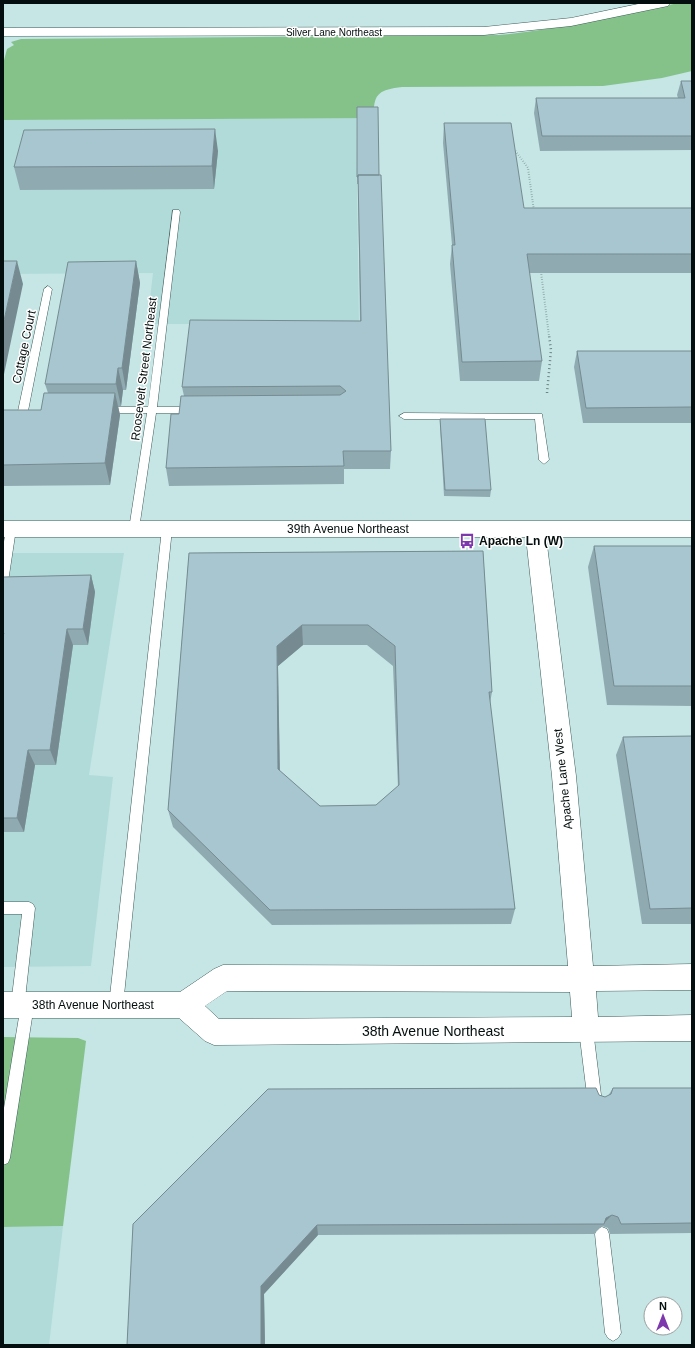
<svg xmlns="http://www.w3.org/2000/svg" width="695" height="1348" font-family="Helvetica,sans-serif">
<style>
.built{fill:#b1dbd9}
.green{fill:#84c28a}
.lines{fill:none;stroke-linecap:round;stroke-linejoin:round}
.service-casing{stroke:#3f5c5b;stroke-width:1}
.minor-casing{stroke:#3f5c5b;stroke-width:1}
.tertiary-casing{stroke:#3f5c5b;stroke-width:1}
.path-far1{stroke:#6e8584;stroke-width:2;stroke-dasharray:0.5 2;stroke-linecap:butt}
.path{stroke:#6e8584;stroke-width:2.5;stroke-dasharray:1 3;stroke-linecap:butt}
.service{fill:#fff;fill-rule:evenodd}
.minor{fill:#fff;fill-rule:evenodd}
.tertiary{fill:#fff;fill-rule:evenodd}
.wall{fill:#90aab2;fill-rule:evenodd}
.shaded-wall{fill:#768b91}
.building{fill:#a8c6cf;stroke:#768b91;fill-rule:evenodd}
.labels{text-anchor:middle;stroke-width:3;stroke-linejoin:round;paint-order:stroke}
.far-street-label{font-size:10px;fill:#040e0e;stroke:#fff}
.street-label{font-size:12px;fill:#040e0e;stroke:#fff}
.poi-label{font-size:12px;font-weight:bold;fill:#040e0e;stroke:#fff;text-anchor:start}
.near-street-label{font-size:14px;fill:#040e0e;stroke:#fff}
</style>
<rect width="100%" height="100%" fill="#c5e6e4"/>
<path class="built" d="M356 118 359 324H147L153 273 3 274V120Z
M3 553H124L89 775 113 777 91 966 3 967Z
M63 1226 49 1345H3V1227Z"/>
<path class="green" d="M678 3H692V71L662 78 603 86 402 87C378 90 373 94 374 118L3 120V64L7 49 14 45 11 42 21 39 500 35C560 29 619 16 678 3Z
M3 1037 78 1038 86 1041 63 1226 3 1227Z"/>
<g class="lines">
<defs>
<path id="service" d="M173 210H179L180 212 157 407H194L199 410 194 413H156L139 529 138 532H130L129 529 147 413H104L99 410 104 407H148Z
M48 286 52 289 28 411 23 414 18 411 44 289Z
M404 413 542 414 549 460 544 464 539 460 535 419H404L399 416Z
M11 525 15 526 16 529 8 582 7 585 3 586V548L6 529 7 526Z
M167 525 171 526 172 529 123 1005 121 1010 116 1011 111 1010 109 1005 162 529 163 526Z
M3 902H29L33 904 35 908 25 999 32 1000 34 1005 10 1158 8 1163 3 1165V1114L20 1011 13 1010 11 1005 22 914H3Z
M586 1023 591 1025 593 1030 602 1103 600 1108 595 1110 590 1108 588 1103 579 1030 581 1025Z
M602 1227 607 1229 609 1234 621 1333 618 1338 613 1341 608 1338 605 1333 595 1234 597 1229Z"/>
<path id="minor" d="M3 521H692V537H546L576 776 593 966 692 964V990L596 991 598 1017 692 1015V1041L214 1045 205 1041 179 1018H3V992H180L214 969 223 965 568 966 552 776 526 537H3ZM227 991 570 992 572 1017 219 1019 205 1006Z"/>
<path id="tertiary" d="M643 3H670L668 6 663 7 571 26 484 35 3 36V28L484 27 571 18Z"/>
</defs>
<use href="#service" class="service-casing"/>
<use href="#minor" class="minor-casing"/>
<use href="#tertiary" class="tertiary-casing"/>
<path class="path-far1" d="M514 149 528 168 534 211
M541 272 549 336"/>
<path class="path" d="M547 393 551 350 549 335"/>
<use href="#service" class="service"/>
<use href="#minor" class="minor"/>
<use href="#tertiary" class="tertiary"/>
</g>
<path class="wall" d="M681 81H692V150L540 151 534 113 536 98H678L677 95Z
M357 107 379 175 391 451 390 469H344V484L169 486 166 468 184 396 182 387 360 321 358 184H357Z
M444 123 524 208H692V273H529L542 361 539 381H460L450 264 452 245 443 143Z
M218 151 214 189 20 190 14 167Z
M136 261 140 283 126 390H123L121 406H118L120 415 110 485 3 486V410H41L48 393 45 384Z
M577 351H692V423H583L574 367Z
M440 419 491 490 490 497 444 496 440 425Z
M594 546H692V706L607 705 588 567Z
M483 551 492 692 490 703 515 909 511 924 272 925 173 827 168 810 189 553ZM303 645H367L393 666 398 787 376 805 320 806 280 771 278 666Z
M91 575 95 592 88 645H73L56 765H35L24 832H3V577Z
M692 736V924H642L616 755 623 737Z
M613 1088H692V1233L610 1234 608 1228 602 1226 594 1234 318 1235 264 1294 265 1345H127L133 1224 599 1095 605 1097 608 1096Z"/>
<path class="shaded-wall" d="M215 129 218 151 214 189 212 166Z
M17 261 23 284 3 379V325Z
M136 261 140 283 126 390 122 368Z
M118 368 123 390 121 406 116 384Z
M115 393 120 415 110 485 105 463Z
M91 575 95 592 88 645 83 629Z
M302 625 303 645 278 666 280 787 278 769 277 646Z
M67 629 73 645 56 765 50 750Z
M28 750 35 765 24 832 17 818Z
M612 1215 603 1224 606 1218Z
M317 1225 318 1235 264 1294 265 1345H261V1286Z"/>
<path class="building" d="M681 81H692V136H542L536 98H685Z
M357 107H378L379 175H358V177H357Z
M444 123H511L524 208H692V254H527L542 361 462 362 452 245H455Z
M215 129 212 166 14 167 24 130Z
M358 175H381L391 451H343L344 466 166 468 171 414H179L181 396 340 395 346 391 340 386 182 387 190 320 361 321Z
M3 261H17L3 325Z
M136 261 122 368H118L116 384H45L68 262Z
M577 351H692V407L586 408Z
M44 393H115L105 463 3 465V410H41Z
M440 419H485L491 490H445Z
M594 546H692V686H614Z
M483 551 492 692H489L515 909 270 910 168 810 189 553ZM302 625H368L395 646 399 785 376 805 320 806 278 769 277 646Z
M91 575 83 629H67L50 750H28L17 818H3V636L4 633H3V577Z
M692 736V908L650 909 623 737Z
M596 1088 599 1095 605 1097 611 1094 613 1088H692V1223L621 1224 618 1217 612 1215 606 1218 604 1224 317 1225 261 1286V1345H127L133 1224 268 1089Z"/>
<defs>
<symbol id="bus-bare" viewBox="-9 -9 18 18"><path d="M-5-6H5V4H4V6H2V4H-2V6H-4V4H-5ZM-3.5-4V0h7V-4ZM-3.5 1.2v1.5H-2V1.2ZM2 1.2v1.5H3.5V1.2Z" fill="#7c38ac" stroke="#fff" stroke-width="2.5" paint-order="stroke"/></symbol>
</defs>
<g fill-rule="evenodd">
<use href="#bus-bare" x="456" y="530" width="22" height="22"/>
</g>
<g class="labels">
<g class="far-street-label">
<text x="334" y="36">Silver Lane Northeast</text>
</g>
<g class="street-label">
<text transform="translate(24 347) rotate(-78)" y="4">Cottage Court</text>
<text transform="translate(144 369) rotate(-83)" y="4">Roosevelt Street Northeast</text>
<text x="348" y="533">39th Avenue Northeast</text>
<text transform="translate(563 779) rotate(-96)" y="4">Apache Lane West</text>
<text x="93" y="1009">38th Avenue Northeast</text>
</g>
<g class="poi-label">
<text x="479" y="545">Apache Ln (W)</text>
</g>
<g class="near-street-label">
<text x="433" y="1036">38th Avenue Northeast</text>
</g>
</g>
<rect width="695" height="1348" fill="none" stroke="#040e0e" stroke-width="8"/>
<g transform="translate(663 1316)"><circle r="19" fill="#ffffff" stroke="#9b9f9f"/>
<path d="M0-3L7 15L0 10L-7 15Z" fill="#7c38ac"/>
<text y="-6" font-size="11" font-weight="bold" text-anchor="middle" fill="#040e0e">N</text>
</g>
</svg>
